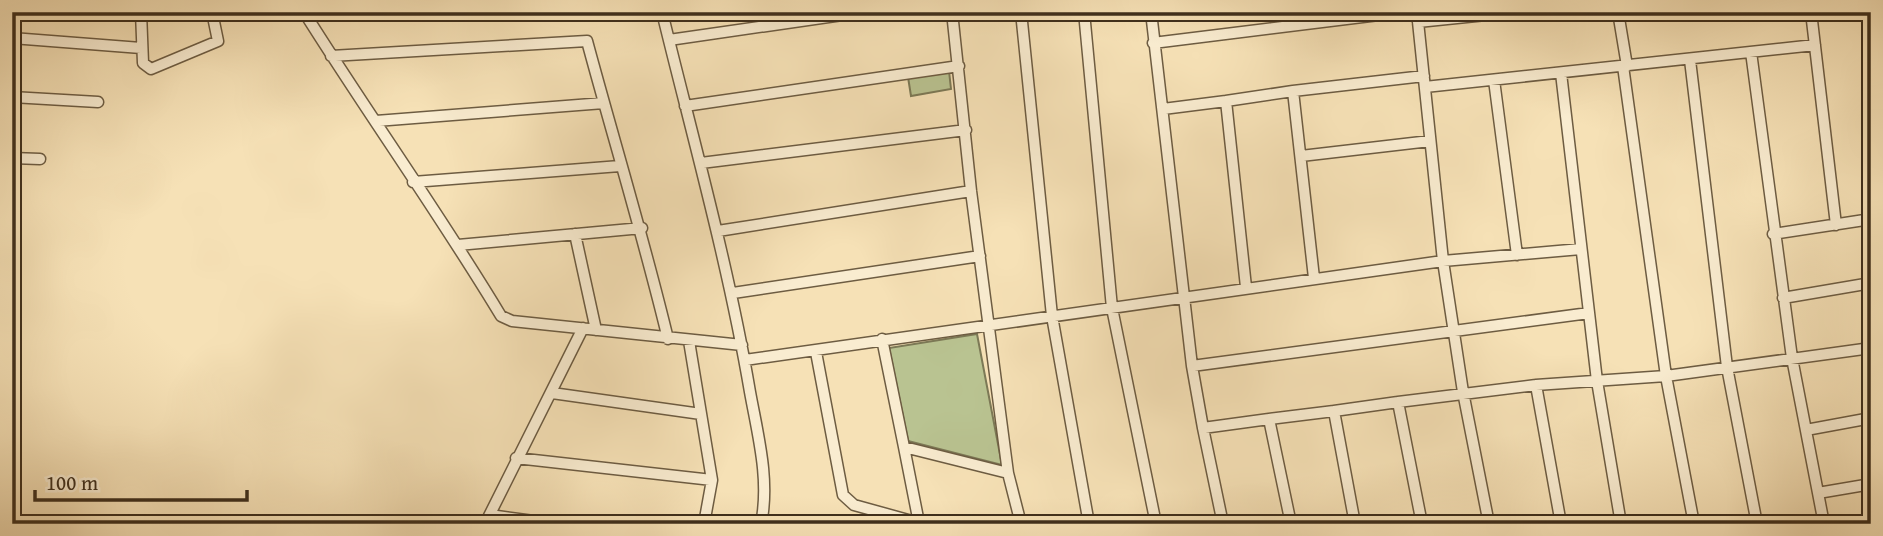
<svg xmlns="http://www.w3.org/2000/svg" width="1883" height="536" font-family="'Gentium Book Plus',serif">
<style>
.green{fill:#b9c391;stroke:#7c7956;stroke-width:2}
.lines{fill:none;stroke-linecap:round;stroke-linejoin:round}
.street-casing{stroke:#6d5c42;stroke-width:13}
.street{stroke:#f9ecd0;stroke-width:10}
</style>
<rect width="100%" height="100%" fill="#f6e1b6"/>
<filter id="stains"><feTurbulence type="fractalNoise" baseFrequency=".00286" numOctaves="4"/><feColorMatrix values="0 0 0 0 .2 0 0 0 0 .09 0 0 0 0 .02 0 0 0 .5 -.17"/></filter>
<radialGradient id="worn" r=".72"><stop offset=".6" stop-color="#630" stop-opacity="0"/><stop offset="1" stop-color="#630" stop-opacity=".3"/></radialGradient>
<path class="green" d="M949 71 951 89 911 96 908 77Z
M977 334 1002 465 908 441 889 348Z"/>
<g class="lines">
<defs>
<path id="street" d="M141 12 143 63 151 69 218 41 212 12
M304 12C368 114 439 213 501 316L512 321 742 345
M662 12C693 139 728 263 750 392 758 436 770 480 761 524
M952 12 971 191 1008 473 1021 524
M1021 12 1052 316 1089 524
M1084 12 1112 308 1156 524
M1151 12 1192 366
M1417 12 1443 261 1463 392 1489 524
M1618 12 1627 66
M1811 12 1836 225
M1418 22 1515 12
M12 38 141 48
M669 40 863 12
M1153 43 1403 12
M1751 52 1792 358 1824 524
M331 56 587 41C614 141 644 239 668 339
M1690 60 1727 367 1757 524
M1623 66 1666 376 1694 524
M1561 73 1597 381 1621 524
M1494 80 1517 255
M1425 87 1815 45
M1293 91 1424 76
M12 97 98 102
M685 106 959 66
M1163 109 1226 101
M376 121 604 103
M1301 156 1430 141
M12 158 40 159
M701 163 966 130
M413 182 620 166
M718 231 971 191
M575 234 596 330
M1773 234 1871 219
M458 245 642 228
M1246 287 1226 101 1293 91 1314 278
M733 293 980 256
M1783 298 1871 283
M882 339 904 447
M689 341 712 480 704 524
M816 352 843 495 854 505 919 523
M745 360 1443 261 1581 249
M1536 385 1561 524
M552 393 701 414
M1203 428 1192 366 1589 313
M1806 430 1871 418
M516 458 712 480
M1818 493 1871 484
M490 515 556 524
M485 524 583 328
M924 524 919 523 904 447 1008 473
M1223 524 1203 428 1269 419
M1291 524 1269 419 1334 411
M1355 524 1334 411 1398 402
M1422 524 1398 402 1536 385 1666 376 1871 348"/>
</defs>
<use href="#street" class="street-casing"/>
<use href="#street" class="street"/>
</g>
<rect width="1883" height="536" fill="none" stroke="#f6e1b6" stroke-width="42"/>
<rect x="14" y="14" width="1855" height="508" fill="none" stroke="#3f2f1c" stroke-width="3.5"/>
<rect x="21" y="21" width="1841" height="494" fill="none" stroke="#3f2f1c" stroke-width="2"/>
<path d="M35 490v10h212v-10" fill="none" stroke="#3f2f1c" stroke-width="3.5"/>
<text x="46" y="490" font-size="21" fill="#3f2f1c" stroke="#f9ecd0" stroke-width="5" paint-order="stroke">100 m</text>
<rect width="100%" height="100%" filter="url(#stains)"/>
<rect width="100%" height="100%" fill="url(#worn)"/>
</svg>
